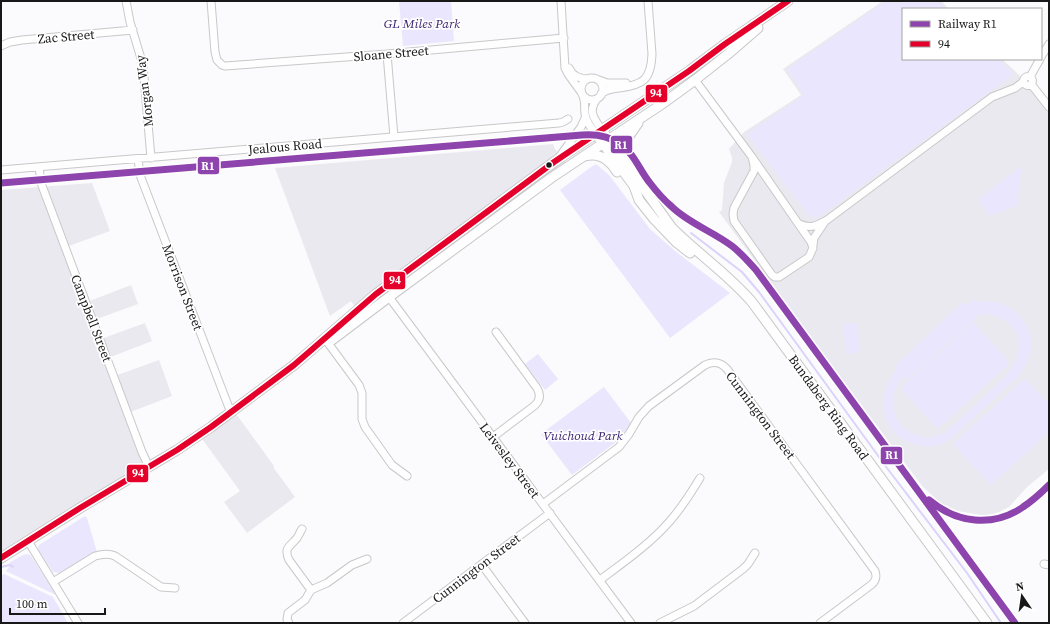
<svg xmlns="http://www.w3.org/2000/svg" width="1050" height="624" font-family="'Source Serif 4',serif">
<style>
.built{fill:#eae9f0}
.green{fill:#eae6fd;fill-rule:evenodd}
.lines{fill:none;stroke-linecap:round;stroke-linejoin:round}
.stream{stroke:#dad3fb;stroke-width:2}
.minor-casing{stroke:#c8c8c9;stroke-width:9}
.major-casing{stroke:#c8c8c9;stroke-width:11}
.minor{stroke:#fefeff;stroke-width:7}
.major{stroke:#fefeff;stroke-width:9}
.bus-1-casing{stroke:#fff;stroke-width:9}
.bus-1{stroke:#e4002b;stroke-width:6}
.rail-1-casing{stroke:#fff;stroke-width:10}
.rail-1{stroke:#8e44ad;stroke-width:7}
.bus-dot{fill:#181819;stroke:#fff;stroke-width:1.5}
.labels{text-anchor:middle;stroke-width:3.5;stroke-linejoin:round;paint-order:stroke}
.park-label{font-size:13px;font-style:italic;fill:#381e6d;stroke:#fff}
.street-label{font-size:13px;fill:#181819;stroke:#fff}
.line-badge{stroke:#fff;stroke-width:1.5}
.badge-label{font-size:11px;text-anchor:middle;font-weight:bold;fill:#fff}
</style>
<rect width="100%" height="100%" fill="#fbfafc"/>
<path class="built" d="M883 1H941L949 9H903V59H1002L1035 90 1049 108V469L1027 487 1009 507 1001 511 993 514 984 515 975 514 958 511 941 503 923 487 847 386 719 212 722 210 724 183 732 162V157L729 149 744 132 801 95 783 69Z
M553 144 555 149 566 163 434 260 408 277 359 313 351 301 330 316 275 168Z
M92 183 110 231 66 247 87 302 131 285 138 304 94 320 101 339 145 323 152 341 108 358 115 376 159 360 172 396 128 413 150 467 1 557V190Z
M234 411 274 466 273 467 295 497 247 533 224 502 240 491 200 436Z"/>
<path class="green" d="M399 1H451L454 41 403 46Z
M886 1H937L946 9H903V59H998L1014 74 817 218 809 216 747 134 804 95 787 69Z
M596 164 609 175 650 229 675 251 730 293 670 338 560 190 591 167Z
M1022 165 1017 206 990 216 981 204 979 199Z
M974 299 977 302C1009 297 1033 320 1032 352H1031L1030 355H1029L1027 363 1020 375 952 438C947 441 941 445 935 446 928 447 920 446 913 444 880 433 875 394 897 370L894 367 963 302 967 305ZM988 314C1021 320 1029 352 1005 375L1006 376 948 430C945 432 941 434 937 436 930 438 922 437 916 435 891 426 886 396 903 377L907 380 977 317 976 315Z
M973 322 1010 363 938 429 900 388Z
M857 323 860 352 846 354 843 324Z
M538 354 558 379 545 390 525 364Z
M1025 378 1049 404V432L991 485 953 444Z
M604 387 631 423 620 439 572 475 541 434Z
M85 516 87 518 97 552 63 572 59 573 53 572 39 551 38 548 39 545Z
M28 554 31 556 33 559 56 595 6 571 10 566 9 563 23 555Z
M4 574 53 597 68 623H1V576Z"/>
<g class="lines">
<path class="stream" d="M691 233 742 272 759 292 887 468 967 573 1001 623
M1 567 10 565 13 567"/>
<defs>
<path id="minor" d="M126 1 130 22 143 65 151 158
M211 1 215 52 217 60 222 65 225 66 387 54 564 38
M561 1 565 68 568 74 581 92
M1 46 10 42 22 40 133 30
M387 54 394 137
M1041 57 1049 44
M569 68C573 76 578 78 587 79
M1023.5 81a4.5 4.5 0 1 1 9 0a4.5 4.5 0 1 1-9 0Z
M1030 77 1040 59
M581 89a11 11 0 1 1 22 0a11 11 0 1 1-22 0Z
M599 80 607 83H626
M695 80 752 157 811 242 813 248 809 257 779 277H775L772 275 734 221 733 214 734 208 754 171V165L752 157
M1031 84 1049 107
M582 94C586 101 584 107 585 114 586 122 591 128 596 134
M601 94C607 89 612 89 619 88 643 85 651 80 652 54L648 1
M598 98C587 110 594 119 602 130
M560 156 581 127 585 118
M138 159 140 175 231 413
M39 167 41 183 142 452 149 467
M1 170 559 123 563 122 568 119
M799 224C811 229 816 226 827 220L992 97 1015 88 1023 82
M813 245 814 238 824 223
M389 297 631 623
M328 343 359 385 362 393V419L365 427 392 465 407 476
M493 437 534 406C540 401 541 395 537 388L496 332
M543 504 619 447 629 434 639 417 649 406 705 365C713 361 721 362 727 369L875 571C877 577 876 581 871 585L820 623
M302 529C300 532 299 535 297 538 291 546 283 547 289 560L311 590
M28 541 78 623
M1044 564 1049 565
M482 565 525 623
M600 580C624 562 650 544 670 521 682 507 691 493 700 478
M53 582 95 556C102 554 108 553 115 556L161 587 175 588
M311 590 327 583 352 565 367 559
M289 623 287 620 288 613 305 600 311 590
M403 623 550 513
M660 623 694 606 743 569 748 564 755 553"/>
<path id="major" d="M602 130 672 228C698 254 728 274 752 302L987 623
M599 138 634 186 639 200 654 219 676 242 690 253
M585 156C599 152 610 160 617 172
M623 159 621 153 622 146 638 123
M332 340 389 297 551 178 662 104 695 80 728 54 758 28
M1 558 80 508 177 450 211 427 294 365 376 294 476 220 554 162 689 71 725 44 788 1"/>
</defs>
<use href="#minor" class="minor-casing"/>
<use href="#major" class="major-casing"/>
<use href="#minor" class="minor"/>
<use href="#major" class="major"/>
<defs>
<path id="bus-1" d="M1 558 80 508 177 450 211 427 294 365 376 294 476 220 554 162 689 71 725 44 788 1"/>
</defs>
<use href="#bus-1" class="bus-1-casing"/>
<use href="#bus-1" class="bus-1"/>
<defs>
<path id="rail-1" d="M1 183 582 135C595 134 609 136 620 144 634 153 640 171 650 183 656 191 663 199 671 206 688 223 712 231 732 246 741 253 748 261 756 270L1015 623
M929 500C956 523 993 528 1023 507 1032 501 1041 493 1049 485"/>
</defs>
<use href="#rail-1" class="rail-1-casing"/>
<use href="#rail-1" class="rail-1"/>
</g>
<circle class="bus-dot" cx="549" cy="165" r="3.5"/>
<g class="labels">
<g class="park-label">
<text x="422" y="28">GL Miles Park</text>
<text x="583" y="440">Vuichoud Park</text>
</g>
<g class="street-label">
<text transform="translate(66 36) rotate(-5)" y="5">Zac Street</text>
<text transform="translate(391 53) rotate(-5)" y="5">Sloane Street</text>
<text transform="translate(144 91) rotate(-97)" y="5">Morgan Way</text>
<text transform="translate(285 146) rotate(-5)" y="5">Jealous Road</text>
<text transform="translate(183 287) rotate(69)" y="5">Morrison Street</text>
<text transform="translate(92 318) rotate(69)" y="5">Campbell Street</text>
<text transform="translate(829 407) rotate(54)" y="5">Bundaberg Ring Road</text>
<text transform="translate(761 415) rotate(53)" y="5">Cunnington Street</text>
<text transform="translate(510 460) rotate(53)" y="5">Leivesley Street</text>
<text transform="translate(476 568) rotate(-37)" y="5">Cunnington Street</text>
</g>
</g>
<g class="line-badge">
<rect x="645" y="84" width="23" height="19" rx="4" fill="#e4002b"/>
<rect x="610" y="135" width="23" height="19" rx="4" fill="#8e44ad"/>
<rect x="197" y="156" width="23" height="19" rx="4" fill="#8e44ad"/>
<rect x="383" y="271" width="23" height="19" rx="4" fill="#e4002b"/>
<rect x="880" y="446" width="23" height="19" rx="4" fill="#8e44ad"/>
<rect x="126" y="464" width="23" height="19" rx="4" fill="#e4002b"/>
</g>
<g class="badge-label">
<text x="656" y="97">94</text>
<text x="621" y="149">R1</text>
<text x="208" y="170">R1</text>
<text x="395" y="284">94</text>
<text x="892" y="459">R1</text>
<text x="138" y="477">94</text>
</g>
<rect width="1050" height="624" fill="none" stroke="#181819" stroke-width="4"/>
<rect x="902" y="8" width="140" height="52" fill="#ffffff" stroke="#a3a3a3"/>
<rect x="910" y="21" width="20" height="6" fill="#8e44ad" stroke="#a3a3a3"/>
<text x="938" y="28" font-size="12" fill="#181819">Railway R1</text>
<rect x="910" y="41" width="20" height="6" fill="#e4002b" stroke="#a3a3a3"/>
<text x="938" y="48" font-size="12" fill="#181819">94</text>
<g transform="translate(1022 596) rotate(347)" stroke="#ffffff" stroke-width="3" paint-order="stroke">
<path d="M0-3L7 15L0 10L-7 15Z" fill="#181819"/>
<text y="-6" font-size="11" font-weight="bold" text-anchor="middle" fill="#181819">N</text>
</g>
<path d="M10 608v6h95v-6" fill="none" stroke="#181819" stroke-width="2"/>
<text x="16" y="608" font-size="12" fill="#181819" stroke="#ffffff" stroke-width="3" paint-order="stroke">100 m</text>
</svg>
